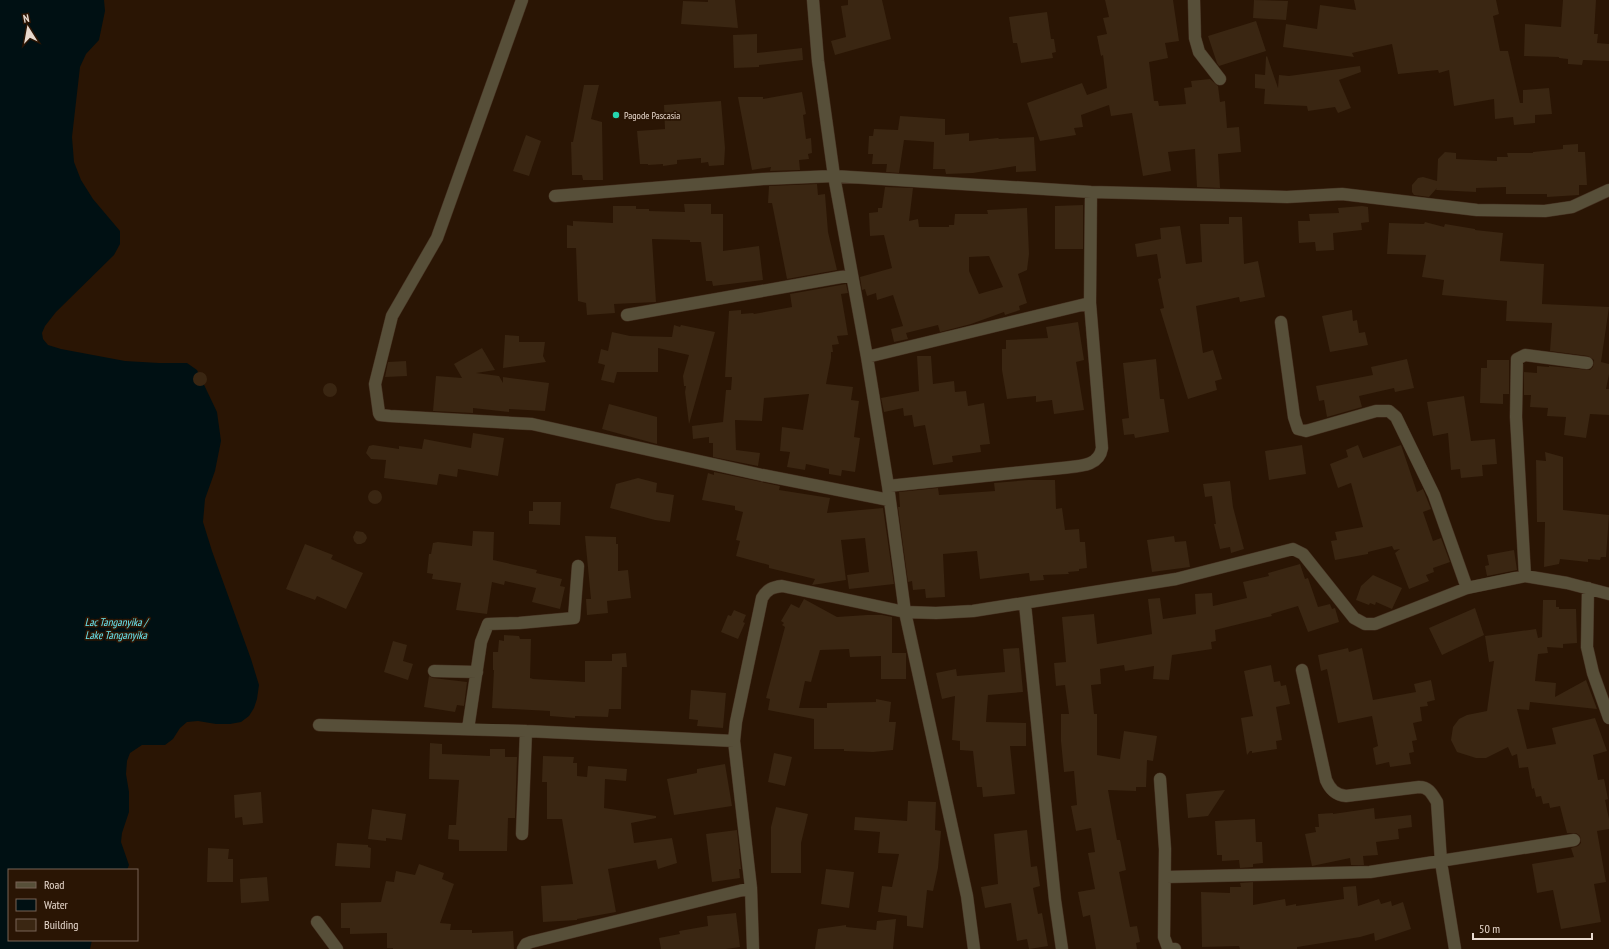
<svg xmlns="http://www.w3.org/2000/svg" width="1609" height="949" font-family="'PT Sans Narrow',sans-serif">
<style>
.water{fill:#001013}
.building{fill:#3a2612;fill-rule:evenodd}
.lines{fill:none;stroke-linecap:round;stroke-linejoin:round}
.minor-casing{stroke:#453020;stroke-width:13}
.minor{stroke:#574f39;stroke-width:12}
.poi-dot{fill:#25d5ae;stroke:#2a1504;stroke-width:1.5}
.labels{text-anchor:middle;stroke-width:3.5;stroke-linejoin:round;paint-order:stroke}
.poi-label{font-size:10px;fill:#e8d9ce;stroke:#2a1504;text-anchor:start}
.water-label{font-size:11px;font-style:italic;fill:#6be8f2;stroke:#2a1504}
</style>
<rect width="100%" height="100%" fill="#2a1504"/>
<path class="water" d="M0 0H104L105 11 99 40 86 54 80 67 72 137 74 162 81 180 93 199 120 231V244L114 255 56 312 45 326 42 333 43 339 48 345 61 349 125 361 159 363H187L197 370 217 412 221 441 215 471 205 499 203 522 212 551 251 659 259 685 257 699 254 708 249 716 241 722 230 724H216L198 721 187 722 180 728 173 739 165 745H142L130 753 127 761 126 774 129 792V812L122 833 121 842 129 865 127 870H9V940H92L90 949H0Z"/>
<path class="building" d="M708 0H735L738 28 681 24 683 1 708 2Z
M848 0H882L891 39 835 55 831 41 846 37 841 6 848 5Z
M1105 0H1173L1179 41 1165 43 1168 58 1149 62 1154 101H1158L1159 106 1186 104 1184 88 1192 87 1191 81 1210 79 1218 86 1220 102 1225 101 1227 128 1239 127 1241 152 1218 154 1220 188 1197 187 1195 149 1168 152 1171 171 1143 176 1132 113 1111 116 1109 105 1081 115 1083 127 1074 128 1076 135 1040 141 1027 103 1082 83 1087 95 1107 88 1103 55 1101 56 1097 36 1107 34 1103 18 1109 17Z
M1254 0 1288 1 1286 20 1253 18Z
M1354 0H1496L1499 14 1493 16 1500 51H1508L1520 103H1523V90L1549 88 1552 114 1535 115V123L1514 125 1513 117 1495 119 1494 99 1454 106 1449 70 1439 73 1438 70 1398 74 1392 44 1352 53 1354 57 1283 47 1286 24 1317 29 1320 5 1356 10Z
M1563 0H1596L1594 34H1598L1597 43 1609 44V61L1583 60 1582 65 1568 64V59L1559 58V57L1524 56 1525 24 1561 27Z
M1047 12 1051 39H1054L1056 52 1052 53 1053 58 1021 63 1017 43H1013L1009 17Z
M1256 21 1266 51 1219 66 1217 63 1208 36Z
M757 34V53L802 48 803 60 759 65V67L734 68 733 35Z
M1267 56 1278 88 1279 75 1289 76 1360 66 1361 72 1339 80 1351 108 1338 113 1335 107 1308 111 1307 106 1264 104 1265 89 1255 88V74L1265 75 1266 57Z
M584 85H599L591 119 602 122 603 180H583L582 175H572L571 142H573Z
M802 92 806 114 803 115 806 139 811 138 812 153 808 154 809 159 799 160 800 170 770 171 771 167 752 170 738 97H763V99Z
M721 101 725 148 724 165 709 166 708 162 701 163V158L677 160V164L663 166V164L648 165V164H640L637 131 665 129 664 105Z
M900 116 945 119V135L969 133V141L998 138 999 139 1034 137 1036 171 1016 172V166L973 173 946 174 945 169H933L934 142 904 140 899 173 886 172 887 164H872L873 154H868L869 136H873L874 129 898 130Z
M526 135 541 141 529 176 513 171Z
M1578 144V152H1585L1587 185H1579V195L1547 197V194H1506V187L1476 188V192L1436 190 1437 188 1429 197 1414 195 1412 192V185L1418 178 1423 177 1437 181 1438 159 1445 152 1456 153V159L1497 161V157H1508L1507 153H1533V152L1563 149V145Z
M817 184 818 195 825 194 828 232 837 270 787 279 772 203H768L769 186Z
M885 187 913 188 909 221 918 219 919 227H949V225H954L955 214H988L987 210 1027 208 1029 254 1027 270 1018 274 1027 303 1019 306 1020 310 1005 315 1004 312 971 324 940 332 938 325 906 333 908 339 894 342 891 329 903 326 893 295 877 300 876 293 867 296 865 289 862 290 860 277 892 268 884 235 870 236 869 213 878 212V208H882ZM989 256 1003 287 979 294 969 271V257Z
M684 204H711V214H723V251L759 246 763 280 713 286 712 281H706L701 242H690V240L652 239 656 302 614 304 615 313 587 315 586 303 578 301 576 248H567V225L573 226V221L613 223V206H636V209H649V211L685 212Z
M1083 205V249H1055V206Z
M1362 206 1368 207 1369 222 1361 223 1362 230 1333 233 1334 250 1316 251 1315 242 1299 243 1298 221H1310L1309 214 1339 213 1338 208Z
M1229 217H1242L1244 264 1258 261 1265 297 1240 302 1239 297 1196 306 1203 353 1213 350 1222 379 1215 381 1217 390 1188 399 1160 309 1164 308 1158 279 1161 278 1157 254 1137 257 1135 244 1161 239 1160 228 1180 226 1186 264 1202 262 1200 224H1229Z
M1425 222 1444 227 1445 224 1475 229V230L1503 233 1500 261 1544 264 1542 304 1609 307 1601 362 1609 364V374L1606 389H1609V415L1590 414 1586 438 1564 435 1566 417 1547 416 1548 408 1530 407 1531 395H1524V372L1537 373V366L1549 367V366L1590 370 1593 367 1594 360 1588 356 1550 351 1552 323 1506 321 1507 301 1442 295 1444 280 1422 277 1426 255 1387 254 1389 223 1424 224Z
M846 284 848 293 841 294 848 335 837 336 839 344 832 345 833 352H831V358L826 384 853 387 851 400 859 401 854 437 860 438 855 472 842 470 841 476 829 474V469L806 464 805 470 787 467 790 452 780 451 782 427 803 430 809 394 764 398 762 421 735 420 736 450 760 453 758 466 713 457V443H709V437L693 439 692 426 723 422 726 390H731L732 377H725L729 311 741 310V314L753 313 754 314 792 307 790 294Z
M1352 310 1353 321 1357 320 1359 333 1365 332 1368 345 1330 352 1322 316Z
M1078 322 1084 360 1076 362 1084 410 1054 414 1052 400 1036 402V396L1007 399 1002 370V349H1006V340L1048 338 1046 327Z
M674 325 680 327 681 325 715 332 689 424 685 392 686 386H684L683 376 689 355 658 348V372H617L614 383 601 380 605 365 598 363 601 349 608 351 612 332 630 336 672 337Z
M505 335 519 336V342H545L543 356 546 362 503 368Z
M482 348 495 370 476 373 499 376 503 383V377L549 383 545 411 509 409V412L473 408V413L433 411 436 376 462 378 454 364Z
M917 356H931L933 384 954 381 955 392 966 391 968 406 984 403 990 444 980 445 981 452 952 456 953 462 933 465 925 425 914 427 912 415 904 416 903 408 884 412 881 398 919 391Z
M1156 359 1160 399H1164L1169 432 1135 438 1134 434 1124 435 1122 419 1129 418 1123 363Z
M1407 359 1414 388 1395 392 1394 388 1359 396 1362 407 1327 417 1324 400 1319 401 1316 386 1373 375 1371 367Z
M1487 360H1509V394H1503V404L1480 403 1481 368H1487Z
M406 361 407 376 385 377 388 362Z
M193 379a7 7 0 1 1 14 0a7 7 0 1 1-14 0Z
M323 390a7 7 0 1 1 14 0a7 7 0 1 1-14 0Z
M1464 396 1471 441 1495 439 1497 464 1482 465 1483 476 1461 478 1460 469 1451 470 1448 433 1433 436 1427 402Z
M609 404 657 417V444L602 429Z
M473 433 504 438 498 476 458 469 457 477 439 474 437 485 384 478 386 460 371 459 366 453 369 446 373 445 399 449V446L422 449 424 439 471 448Z
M1302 445 1306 474 1269 480 1265 451Z
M1358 445 1363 458 1401 445 1417 492 1423 489 1431 509 1423 512 1433 541 1441 538 1450 562 1433 568 1434 572 1426 575 1429 581 1409 589 1395 553 1400 549 1394 550 1392 546 1368 552V554L1335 560 1331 541 1337 540 1335 532 1363 527 1351 483 1338 488 1330 464 1348 457 1346 450Z
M1545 452 1563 457V510L1609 515 1606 557H1601L1600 560 1588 559V562L1560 559 1559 564 1544 567 1545 522H1537L1536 460 1546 461Z
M714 472 780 486 779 490 830 498 827 513 883 508 894 584 849 589 847 575 869 572 865 538 841 540 846 580 812 585 815 579 769 568V565L736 556 740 541 736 540 743 512 735 510V506L702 500 708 473 714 475Z
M638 478 657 483 656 492 674 495 670 522 655 520 610 508 616 484Z
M1028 480H1055L1056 509 1062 508 1065 530 1079 529 1080 542H1085L1087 568 1079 569V571L1068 572 1069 574 1043 575 1044 580 1030 581 1029 573 980 579 977 551 943 554 945 597 926 598 925 589 913 590 912 581 908 582 898 507H900L899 492 938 488 939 495 995 491 994 483Z
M1230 481 1233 507 1244 549 1231 553 1230 547 1220 549 1214 524H1216L1212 496 1205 497 1203 484Z
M368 497a7 7 0 1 1 14 0a7 7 0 1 1-14 0Z
M533 502H561L560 525 529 524V511H533Z
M356 531 363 532 366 535 367 538 365 542 361 544H357L354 541 353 537Z
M473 531 494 532 493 560 537 570 536 573 562 579 560 586 565 587 560 609 532 602 536 588 505 581 504 585 492 582 487 614 456 610 461 583 432 579 433 574 427 573 429 554H431L433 543 438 542 472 546Z
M585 536 616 537V544H618V571L628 570 631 598 607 601 608 613 587 615 586 599H591Z
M1174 536 1175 542 1186 541 1190 567 1152 572 1147 540Z
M305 544 333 555 331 559 363 573 346 609 317 596 315 600 286 589Z
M1514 550 1517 570 1487 576 1485 566 1489 565 1487 555Z
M1300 564 1305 579 1308 578 1318 607 1330 604 1332 609 1335 608 1339 622 1308 632 1298 606 1271 614 1272 616 1215 630 1216 641 1211 642 1212 649 1172 655 1169 680 1153 679 1154 666 1125 671 1124 665 1100 669 1101 684 1091 685 1094 714H1097V755L1120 759 1124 731 1157 736 1153 761 1147 760 1146 787H1136V791L1108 790 1117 840H1120L1126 870 1119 872 1130 927 1137 926 1140 942 1136 943 1137 949H1096L1090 915 1083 917 1078 892 1095 889 1088 853 1095 852 1091 828 1076 831 1071 806 1077 805 1074 771 1064 772 1061 741V714H1069L1065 685 1056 686 1054 663 1066 662 1062 617 1094 614 1097 644 1152 634 1148 599 1160 598 1163 619 1196 614 1195 594 1212 593 1213 606 1247 598 1243 582 1269 576 1268 573Z
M1373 575 1402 588 1392 609 1376 602 1375 605 1370 603 1369 605 1356 600 1361 586Z
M804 599 837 617 867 615H882L892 617V653H906V679H881V656L850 657 849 649 820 650 811 682 805 681 799 708H827V703L876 702V699L891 702 889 722H896L893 750 873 752 844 751V749H814V719L768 710 770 699 766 698 785 627 782 625 784 623 781 621 791 604 799 608Z
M1543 600H1556V607H1559V609H1576L1577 643 1563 644V648L1547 647 1548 653 1538 654 1535 681 1556 683 1555 697 1586 680 1597 709 1530 702 1529 710 1517 709 1527 749 1556 744 1552 728 1595 718 1607 751 1593 755 1598 780 1604 779 1608 799 1605 800 1609 819V829L1597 831 1606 882 1594 884 1601 922 1561 929 1553 890 1537 893 1532 864 1574 857 1571 848 1578 846 1581 843 1580 836 1576 833H1567L1560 806 1550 808 1549 803 1543 804 1541 796 1536 797 1534 788 1532 789 1528 767 1519 768 1517 754 1512 756 1508 747 1486 758H1476L1457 752 1451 740 1453 727 1459 719 1467 715 1487 711 1494 661 1489 662 1485 636 1536 629 1538 638 1542 637Z
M1475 608 1484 635 1442 655 1429 628Z
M734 610 746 615 743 622 745 623 738 639 721 632 728 615 731 616Z
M504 635 519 636 520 639H531L530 678 533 679 585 682V661H612V654L626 653 627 667H622L621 709H609L608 717 575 716V718L550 716V711L492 708 494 670H493V652H498L499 640 504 641Z
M393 641 407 645 403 661 413 664 408 680 384 672Z
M1019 648 1023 692 988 695 986 722 1026 723V746H1010L1015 794 983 797 982 787H977L973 751 960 750V741L952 740 955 696 942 699 936 673 956 669 957 676 1005 672 1003 649Z
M1348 648 1349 652 1362 648 1373 700 1416 692 1414 684 1431 680 1435 700 1427 702 1428 706 1420 707 1422 721 1413 723 1417 740 1412 741 1414 752 1409 753 1411 764 1390 767 1389 762 1376 765 1373 748 1378 746 1372 716 1338 723 1327 669 1321 671 1318 655Z
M1271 665 1274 682 1280 681 1281 686 1286 685 1290 704 1276 707 1282 740 1276 741 1277 749 1252 753V751H1250L1247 755 1241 718 1253 716 1244 671Z
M429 676 433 678 467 682 464 706 457 705 455 712 424 707Z
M691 690 726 693 723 728 697 726 698 720 689 719Z
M430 743 442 744V754L490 756V749H505V757H517L515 818H508L507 851H459V840L448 839 449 825H456L459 780 429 779Z
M774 753 792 757 785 786 768 782Z
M543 756 574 757 573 763H577V776L587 777 588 766 627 769 626 781 605 779 604 808 656 816V818L631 823 634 843 672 838 677 863 658 869 656 860 608 869 616 912 577 919V920L543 922 541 886 573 884 562 819H547V782H542Z
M725 764 732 806 674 815 667 779 697 773V769Z
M1225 790 1208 816 1188 818 1186 794Z
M261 792 263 823 243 825 242 817 235 818 234 795Z
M908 801 936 802 935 830 941 831 938 868 933 891 927 890 923 928 907 926V916L878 912 882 886 892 887 899 854 878 853 880 832 854 830 855 817 907 821Z
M776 807 808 814 801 843V873H771V827Z
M1374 808 1375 819 1411 815 1412 827 1398 829 1399 839 1376 842 1378 855 1363 856 1364 865H1351L1350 858 1312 866 1305 834 1316 832 1315 827H1319L1318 814 1333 813V814Z
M372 809 406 814 402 840 386 838V841L368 839Z
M1255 819 1256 842H1262L1263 863 1253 864V867L1240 868 1239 860 1222 861V855H1217L1215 821Z
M737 830 741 869H739L740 878 712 882 706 834Z
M1027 830 1031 867 1037 866 1040 886 1033 888 1038 914 1042 913 1048 946 1029 949 1027 939 1017 941 1011 903 985 908 981 887 998 884 994 834Z
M337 843 368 845V847L371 848 370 868 335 866Z
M208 848 229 849 228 859H233V882H207Z
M419 864 444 873 442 879 454 884 440 923 451 924 450 930H472V933L513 931 514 949H393V948H387V933L350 934V928H341V903L381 902 386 881 394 882 396 871 415 875Z
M826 869 854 872 849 908 821 904Z
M267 877 269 901 241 903 240 879Z
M1253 882V905L1285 899 1286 906 1296 904V906L1344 899 1343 887 1356 886 1358 906 1379 899 1381 904 1391 901 1392 906 1403 902 1411 929 1375 941 1374 933 1360 937 1297 947V949H1240L1239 946 1202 947 1201 892 1230 893V887H1241L1240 883Z
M736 913 740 947 726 949H661L659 938 680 934 679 931 708 926 707 916Z
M896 919 893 949H815L818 929 846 925V927L876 930 877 921Z"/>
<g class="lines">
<defs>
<path id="minor" d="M522 0 437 238 392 316 375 384 379 413 380 415 390 416 532 424 762 475 889 500
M813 0 818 61 834 176 867 357 888 486 905 612 967 896 974 949
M1194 0 1195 38 1199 52 1220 79
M555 196 763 179 834 176 1091 192 1287 197 1342 194 1477 210 1545 211 1572 207 1609 190
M627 315 852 275
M1281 322 1294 417 1298 429 1306 431 1376 411H1389L1396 417 1434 495 1467 588
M867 357 1090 303 1091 192
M888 486 1062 468C1078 466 1099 467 1102 448L1090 303
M1525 576 1516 417 1517 359 1525 355 1587 363
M1588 588 1587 647 1593 673 1609 718
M1025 604 1055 900 1062 949
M1302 670 1326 780C1330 789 1335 795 1346 796L1419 787C1429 787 1432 794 1437 802L1441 862 1455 949
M434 671 477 672
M319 725 526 731 734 741
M468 729 481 642 488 624 519 623 574 618 578 566
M1160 779 1165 849 1164 937 1168 948 1175 949
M522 834 526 731
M1166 877 1370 872 1574 840
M317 922 337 949
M523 949 526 944 531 942 751 888
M753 949 751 888 734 741 736 722 762 598C767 589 773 587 782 586L905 612 936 613 973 611 1176 579 1293 549 1303 554 1354 618 1365 624H1375L1467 588 1525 576 1567 583 1609 594"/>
</defs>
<use href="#minor" class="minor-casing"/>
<use href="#minor" class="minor"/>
</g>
<circle class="poi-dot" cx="616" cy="115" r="4"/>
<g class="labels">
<g class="poi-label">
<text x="624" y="119">Pagode Pascasia</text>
</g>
<g class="water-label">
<text x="116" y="626">Lac Tanganyika /<tspan x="116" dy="13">Lake Tanganyika</tspan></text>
</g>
</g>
<rect x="8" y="869" width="130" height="72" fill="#2a1504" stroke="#766355"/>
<rect x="16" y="882" width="20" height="6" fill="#574f39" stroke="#766355"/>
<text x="44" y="889" font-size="12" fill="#e8d9ce">Road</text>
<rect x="16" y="899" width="20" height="12" fill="#001013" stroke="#766355"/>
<text x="44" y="909" font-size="12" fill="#e8d9ce">Water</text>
<rect x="16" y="919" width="20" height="12" fill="#3a2612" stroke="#766355"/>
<text x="44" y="929" font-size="12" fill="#e8d9ce">Building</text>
<g transform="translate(28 28) rotate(349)" stroke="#2a1504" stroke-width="3" paint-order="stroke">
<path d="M0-3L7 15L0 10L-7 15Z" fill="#e8d9ce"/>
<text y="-6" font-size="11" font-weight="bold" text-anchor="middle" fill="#e8d9ce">N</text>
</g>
<path d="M1473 933v6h119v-6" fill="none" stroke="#e8d9ce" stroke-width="2"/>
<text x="1479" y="933" font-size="12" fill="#e8d9ce" stroke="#2a1504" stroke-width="3" paint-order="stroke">50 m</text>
</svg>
